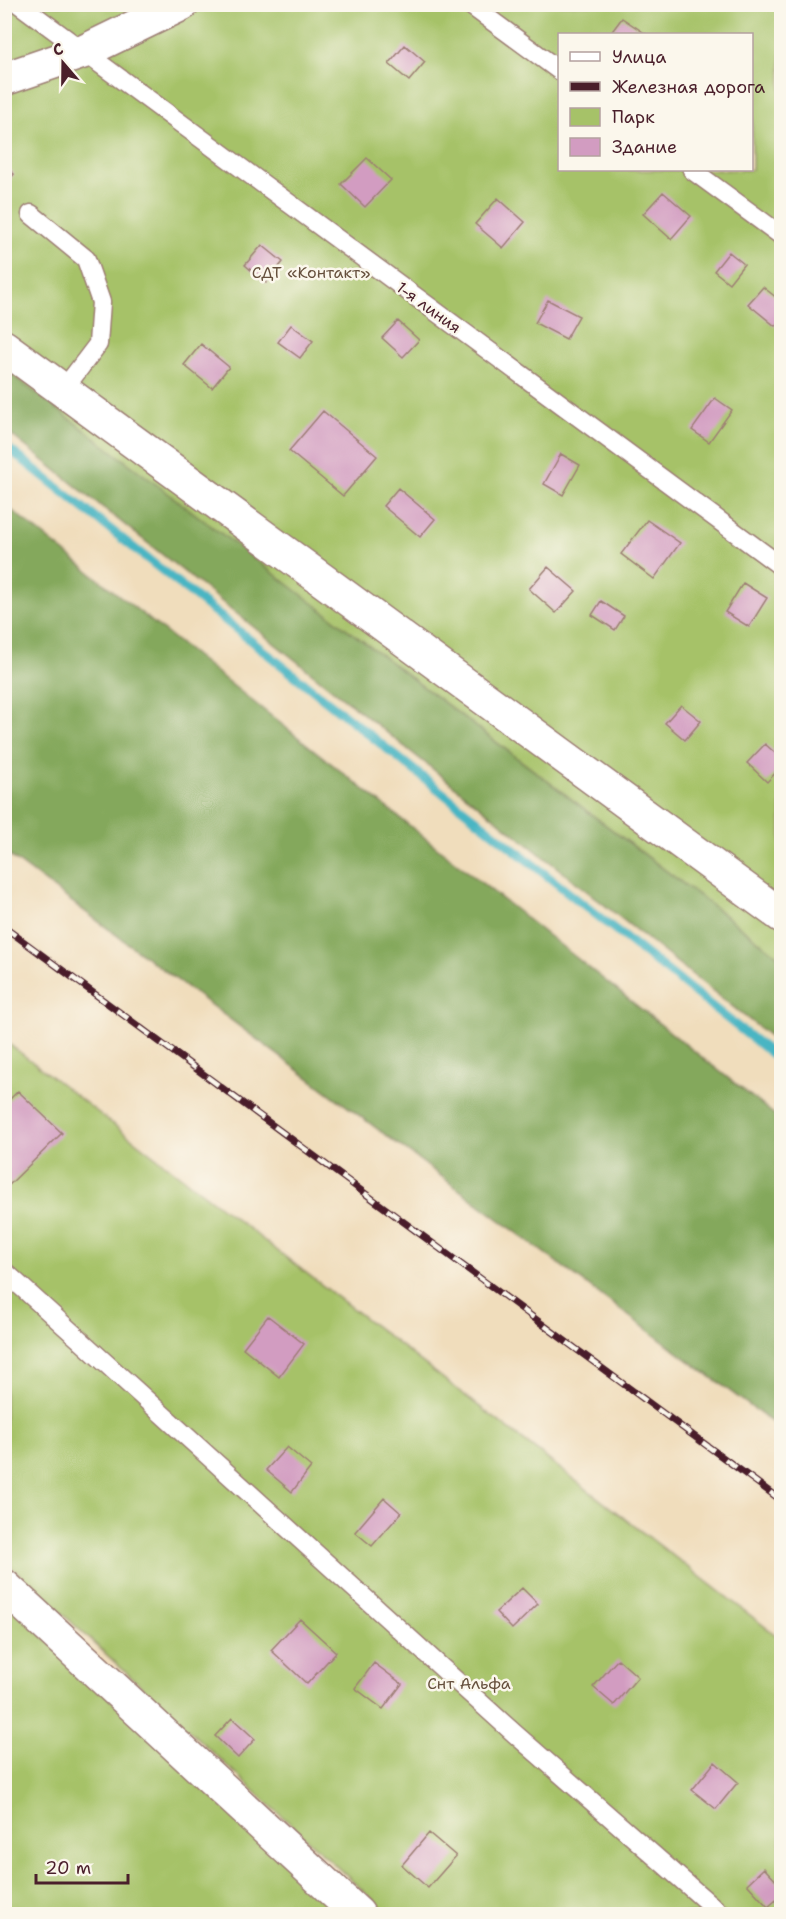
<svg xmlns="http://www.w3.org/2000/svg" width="786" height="1919" font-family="'Shantell Sans',sans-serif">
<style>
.green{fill:#a6c268;stroke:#78704a;stroke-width:1.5;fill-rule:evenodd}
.forest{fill:#84a85c;stroke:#676444;stroke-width:1.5}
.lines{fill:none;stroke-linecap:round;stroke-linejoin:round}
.stream{stroke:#48b5c3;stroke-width:9}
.building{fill:#d29cc1}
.service-casing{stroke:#9d7e74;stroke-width:21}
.minor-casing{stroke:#9d7e74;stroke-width:36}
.service{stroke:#fff;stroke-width:18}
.minor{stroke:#fff;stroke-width:33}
.rail-casing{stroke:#4a1f2b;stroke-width:7}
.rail{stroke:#fbf7ec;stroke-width:4.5;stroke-dasharray:14;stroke-linecap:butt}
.labels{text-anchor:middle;stroke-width:5;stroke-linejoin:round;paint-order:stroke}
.park-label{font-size:16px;fill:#66503d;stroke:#fbf7ec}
.street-label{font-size:16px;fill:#4a1f2b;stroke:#fbf7ec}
</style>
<rect width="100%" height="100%" fill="#fbf7ec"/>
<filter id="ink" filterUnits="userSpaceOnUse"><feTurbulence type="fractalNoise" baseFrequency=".0167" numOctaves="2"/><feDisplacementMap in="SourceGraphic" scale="12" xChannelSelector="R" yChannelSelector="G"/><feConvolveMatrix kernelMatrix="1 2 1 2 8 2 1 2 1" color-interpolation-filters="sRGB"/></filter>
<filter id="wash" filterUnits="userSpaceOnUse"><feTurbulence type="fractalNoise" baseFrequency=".008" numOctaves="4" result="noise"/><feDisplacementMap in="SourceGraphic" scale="24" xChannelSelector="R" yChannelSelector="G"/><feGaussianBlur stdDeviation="1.35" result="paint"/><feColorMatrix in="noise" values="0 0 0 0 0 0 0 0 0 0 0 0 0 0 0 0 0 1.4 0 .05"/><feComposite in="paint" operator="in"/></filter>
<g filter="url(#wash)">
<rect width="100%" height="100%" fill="#f0ddbc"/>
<path class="green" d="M5 5H781V958L335 620 5 379ZM560 34H752V170H560Z
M4 1040 781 1639V1914H388L5 1561Z
M5 1601 341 1914H5Z"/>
<path class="forest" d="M4 369 781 958V1045L5 430Z
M5 505 781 1120V1429L5 852Z"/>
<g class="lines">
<path class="stream" d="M4 445 782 1062"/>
</g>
<g id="blocks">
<path class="building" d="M622 18 646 34H610Z
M405 45 425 62 409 81 389 64Z
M367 158 391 180 365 207 341 184Z
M4 166 14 174 4 186Z
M663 192 691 216 671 239 643 214Z
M498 198 525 222 503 248 475 224Z
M262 245 283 262 266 283 245 265Z
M729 252 744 264 729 283 714 271Z
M763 287 782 302V319L775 326 748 304Z
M548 300 579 316 566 339 535 323Z
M398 321 419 340 403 357 382 338Z
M291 325 313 341 300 358 278 342Z
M201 344 229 367 212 388 184 365Z
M715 398 732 410 709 442 692 430Z
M323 411 377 456 343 496 289 451Z
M561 454 580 465 563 495 544 484Z
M398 488 435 519 420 537 383 506Z
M647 520 680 543 654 579 621 554Z
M548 567 576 591 556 613 529 589Z
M743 583 767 598 749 627 725 612Z
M601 601 624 616 615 630 592 615Z
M681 705 701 721 685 740 665 723Z
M765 744 782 759V766L767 782 747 763Z
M18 1091 62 1133 4 1190V1105Z
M268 1316 304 1344 279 1377 243 1348Z
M287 1447 311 1467 292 1492 266 1470Z
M384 1498 401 1513 372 1546 355 1532Z
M522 1588 538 1604 512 1629 496 1612Z
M300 1619 336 1652 307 1684 271 1650Z
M618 1659 638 1677 614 1705 593 1687Z
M374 1663 402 1684 383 1709 355 1688Z
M232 1718 255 1739 238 1758 215 1736Z
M715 1762 738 1782 716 1809 692 1790Z
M429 1833 456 1856 428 1888 402 1865Z
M764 1868 782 1887V1895L768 1907 747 1884Z"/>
</g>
</g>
<g filter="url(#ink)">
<use href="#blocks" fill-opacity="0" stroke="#9d7e74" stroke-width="1.5"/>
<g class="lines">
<defs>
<path id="service" d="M19 4 782 567
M469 4 560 71
M692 170 782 236
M31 214 86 259 101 302 98 344 63 390
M4 1271 515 1734 721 1914"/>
<path id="minor" d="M4 79 83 52 182 4
M4 347 782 916
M4 1586 358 1914"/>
</defs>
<use href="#service" class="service-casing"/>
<use href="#minor" class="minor-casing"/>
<use href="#service" class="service"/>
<use href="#minor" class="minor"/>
<defs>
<path id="rail" d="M4 927 782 1501"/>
</defs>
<use href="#rail" class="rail-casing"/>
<use href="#rail" class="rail"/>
</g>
</g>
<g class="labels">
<g class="park-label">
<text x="311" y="278">СДТ «Контакт»</text>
<text x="469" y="1689">Снт Альфа</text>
</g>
<g class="street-label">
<text transform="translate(429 307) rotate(36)" y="6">1-я линия</text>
</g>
</g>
<rect width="786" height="1919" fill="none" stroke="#fbf7ec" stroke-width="24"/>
<rect x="558" y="33" width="195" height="138" fill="#fbf7ec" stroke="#b4a19f" stroke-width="1.5"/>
<rect x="570" y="52" width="30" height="9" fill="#ffffff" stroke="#b4a19f" stroke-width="1.5"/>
<text x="612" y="63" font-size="18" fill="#4a1f2b">Улица</text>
<rect x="570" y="82" width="30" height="9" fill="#4a1f2b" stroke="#b4a19f" stroke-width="1.5"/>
<text x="612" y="93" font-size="18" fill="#4a1f2b">Железная дорога</text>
<rect x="570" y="108" width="30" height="18" fill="#a6c268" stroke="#b4a19f" stroke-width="1.5"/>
<text x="612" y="123" font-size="18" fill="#4a1f2b">Парк</text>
<rect x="570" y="138" width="30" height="18" fill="#d29cc1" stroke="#b4a19f" stroke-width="1.5"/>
<text x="612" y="153" font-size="18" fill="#4a1f2b">Здание</text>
<g transform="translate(63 63) rotate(340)" stroke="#fbf7ec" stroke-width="4.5" paint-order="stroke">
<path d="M0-4.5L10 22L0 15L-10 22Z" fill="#4a1f2b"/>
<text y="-9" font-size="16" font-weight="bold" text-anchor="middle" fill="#4a1f2b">С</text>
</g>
<path d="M36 1874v9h92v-9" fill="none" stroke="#4a1f2b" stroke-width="3"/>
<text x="45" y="1874" font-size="18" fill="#4a1f2b" stroke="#fbf7ec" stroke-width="4.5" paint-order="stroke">20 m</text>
</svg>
